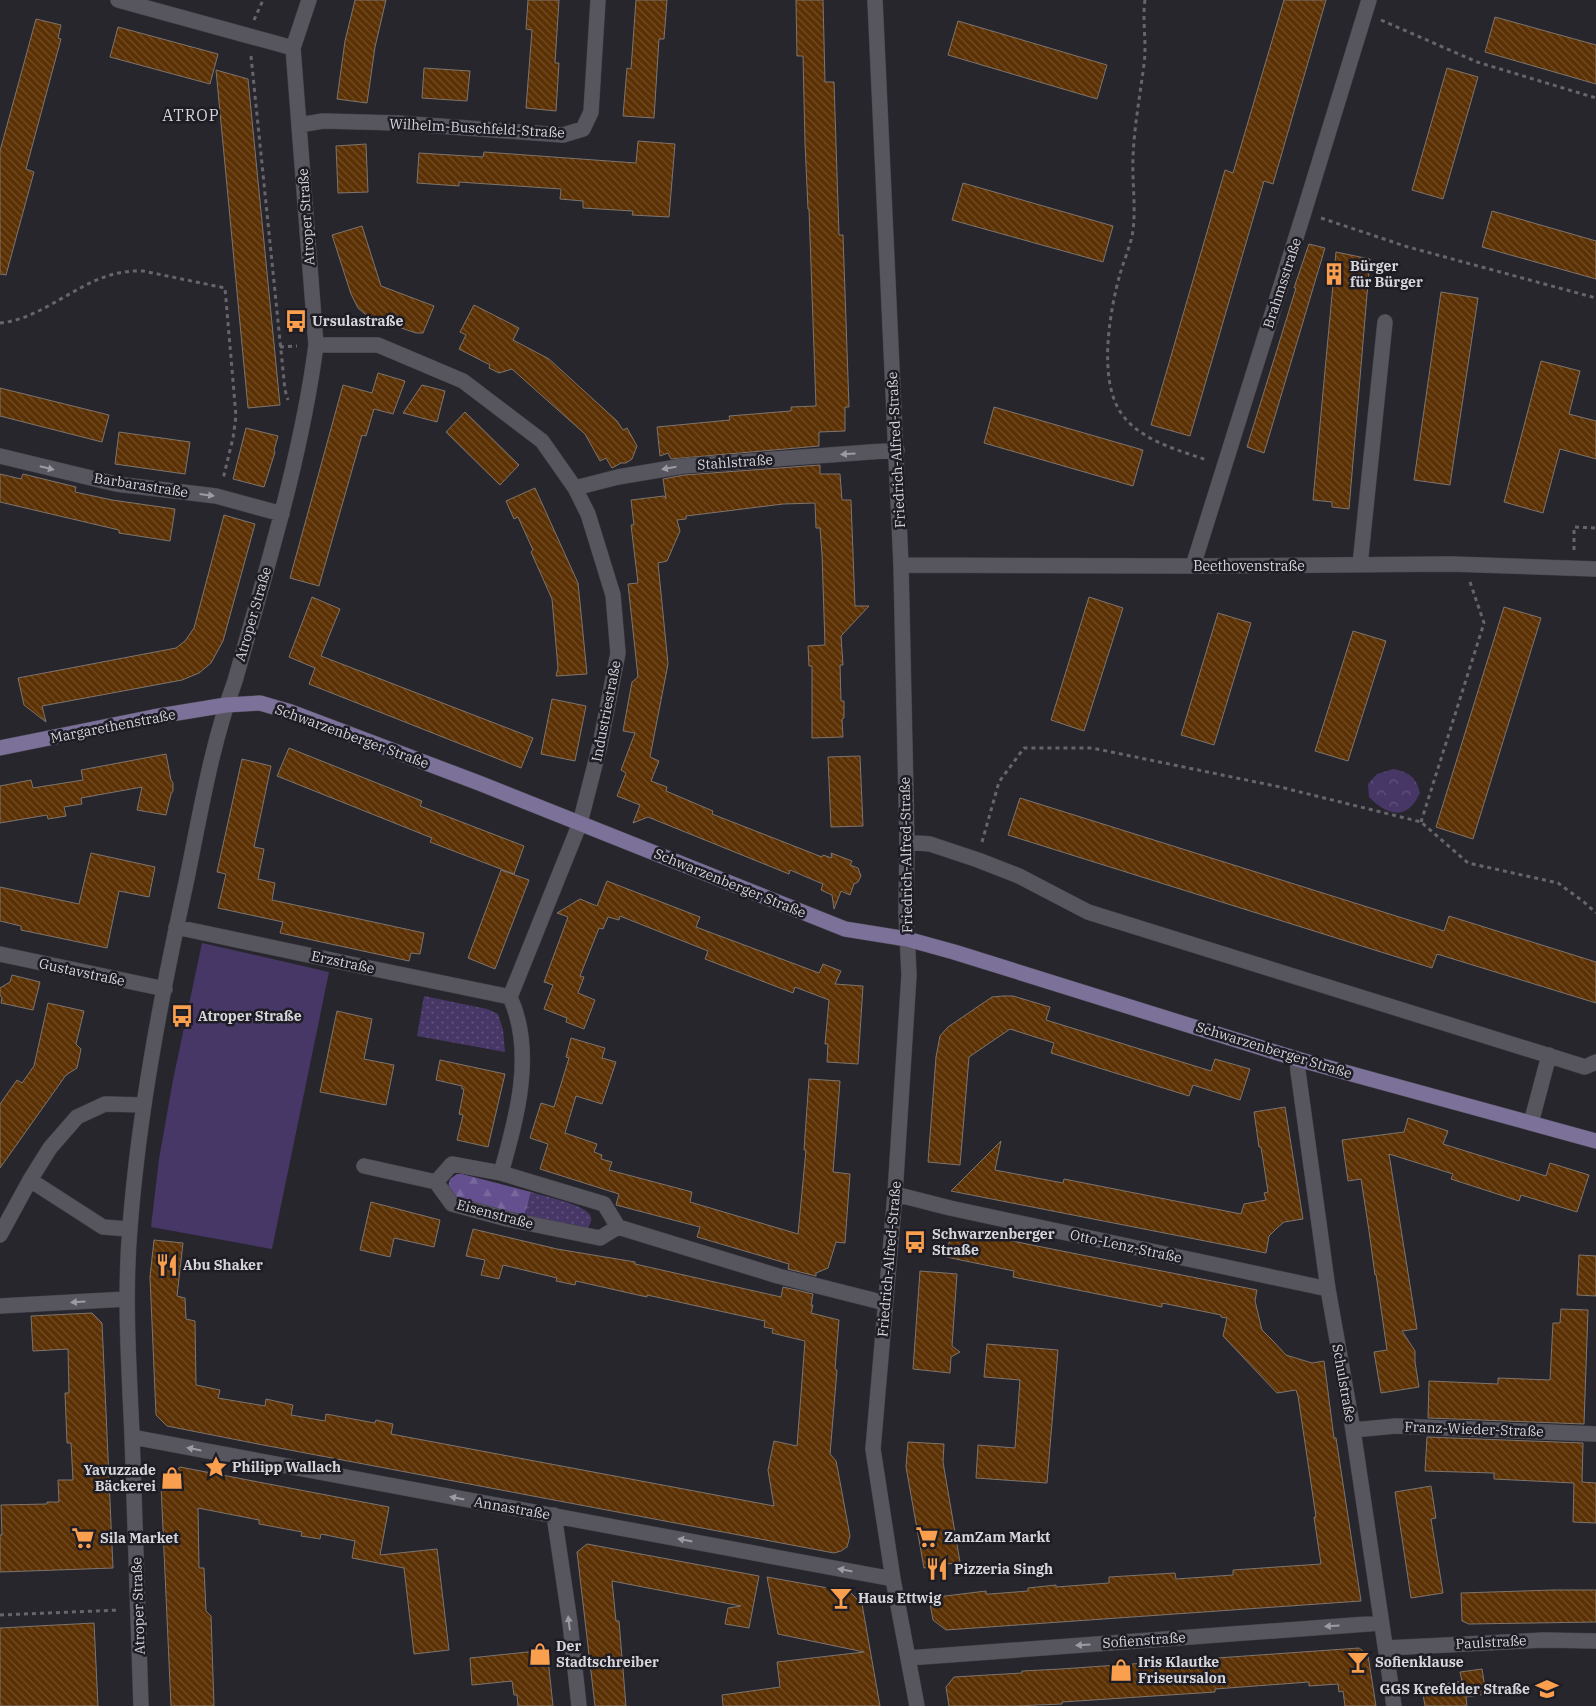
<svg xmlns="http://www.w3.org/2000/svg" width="1596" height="1706" font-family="'IBM Plex Serif',serif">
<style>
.grass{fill:url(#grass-dots)}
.forest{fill:url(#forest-firs)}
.park{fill:url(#park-crowns)}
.garden{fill:#473767}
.building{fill:url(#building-back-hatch);stroke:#7d746e}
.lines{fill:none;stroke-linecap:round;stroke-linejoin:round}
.minor-casing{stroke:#434249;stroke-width:16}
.major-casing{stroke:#434249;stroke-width:16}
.path{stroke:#67656b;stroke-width:3;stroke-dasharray:4 4;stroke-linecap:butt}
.minor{stroke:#57555e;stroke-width:15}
.major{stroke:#7c7199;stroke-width:15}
.oneway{fill:#9d9ba2}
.labels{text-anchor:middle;stroke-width:5;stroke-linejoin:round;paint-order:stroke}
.street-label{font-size:14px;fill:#d6d5da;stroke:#1e1c24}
.poi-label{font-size:14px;font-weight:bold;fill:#d6d5da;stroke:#1e1c24;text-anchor:start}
.quarter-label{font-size:16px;letter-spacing:1px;fill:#d6d5da;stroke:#1e1c24}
</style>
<defs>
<pattern id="grass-dots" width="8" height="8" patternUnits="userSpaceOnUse" patternTransform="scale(1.25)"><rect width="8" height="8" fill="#473767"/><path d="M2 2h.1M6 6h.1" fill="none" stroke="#61537c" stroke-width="1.8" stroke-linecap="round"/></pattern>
<pattern id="forest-firs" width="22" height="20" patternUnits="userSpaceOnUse" patternTransform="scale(1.25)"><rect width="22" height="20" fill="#64508f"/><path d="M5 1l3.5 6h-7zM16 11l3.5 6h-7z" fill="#79689e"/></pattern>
<pattern id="park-crowns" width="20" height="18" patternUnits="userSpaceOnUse" patternTransform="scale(1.25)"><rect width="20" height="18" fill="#473767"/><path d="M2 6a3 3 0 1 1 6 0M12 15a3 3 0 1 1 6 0" fill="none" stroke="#61537c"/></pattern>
<pattern id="building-back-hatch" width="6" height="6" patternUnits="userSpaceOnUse" patternTransform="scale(1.25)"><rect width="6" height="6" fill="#5b3104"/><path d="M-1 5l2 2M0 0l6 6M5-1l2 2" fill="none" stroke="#724e28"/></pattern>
</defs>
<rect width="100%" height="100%" fill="#28262d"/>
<path class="grass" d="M424 996 487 1009 498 1014 503 1030 505 1052 417 1036Z
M531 1192C543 1196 584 1204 590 1215 593 1220 590 1225 587 1229L524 1217Z"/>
<path class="forest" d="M457 1174H462L531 1192 524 1217 460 1199 453 1194 448 1187 450 1179Z"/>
<path class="park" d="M1393 769C1409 772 1416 777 1420 793 1407 821 1388 816 1369 797L1368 784 1377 774Z"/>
<path class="garden" d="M202 943 329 972 272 1249 151 1227 159 1159 173 1080Z"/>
<path class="building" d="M355 0H386L375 47 367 103 337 99 345 41Z
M528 0H559L555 63H559L556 111 526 108 532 30 526 29Z
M636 0H667L664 39H659L654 118 623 116 627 68 631 69Z
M796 0H823L825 82H834L839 235H843L849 407H845V431L819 432V446L671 459 668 453 660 456 657 427 730 420 729 416 791 411V407L816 406 809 209H808L805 143 803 56H797Z
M1284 0H1326L1273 184 1264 181 1190 436 1151 425 1225 170 1233 173Z
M1495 17 1596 45V84L1485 52Z
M36 19 61 25 58 38 61 39 26 169 34 172 6 275 0 274V151Z
M958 21 1107 65 1097 99 948 55Z
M118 27 218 54 210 84 110 57Z
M424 68 470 71 467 101 422 98Z
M1447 68 1478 77 1443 199 1412 190Z
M216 70 248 79 280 405 248 408Z
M638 141 675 144 669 217 632 215 633 211 583 208V201L560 199 561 189 459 182V186L417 183 419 153 483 157 484 152 636 163Z
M366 144 368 192 338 193 336 146Z
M963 183 1113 226 1103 262 952 220Z
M1492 211 1596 241V279L1482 247Z
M362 226 381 286 434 306 423 333H416L381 321 365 314 358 308 351 294 332 235Z
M1309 244 1325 248 1264 453 1247 447 1296 288H1294Z
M1336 252 1370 259 1349 509 1332 507V502L1313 500Z
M1441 292 1478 298 1450 485 1414 480Z
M474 305 519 328 513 340 549 359 617 421 623 430 627 428 637 446 632 459 626 463H621L612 468 606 458 600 461 585 434 512 369 499 373 489 368 490 365 459 349 466 335 460 332Z
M1541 361 1580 371 1569 414 1596 421V459L1560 449 1543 513 1504 502Z
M378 373 405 381 393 414 374 409 366 436 362 435 319 586 290 578 343 385 372 393Z
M422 385 445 391 437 422 403 413Z
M0 388 109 415 102 442 0 416Z
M994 407 1143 450 1133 486 984 443Z
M465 412 519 465 500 485 446 432Z
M246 428 278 436 274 450 275 452 264 487 233 479Z
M119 432 190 442 185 474 115 464Z
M820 465V474H840L842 500H851L855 606H869L841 636 843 665H840L841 701H844V718L842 719 843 737 812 738V666H809L808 646 825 645 822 554 820 528H816L815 503 783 504 686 516V519L677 520 680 531 667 561 658 563 668 664 650 757 659 761 651 781 667 787 666 791 713 811 712 814 822 857 823 855 832 858 831 853 852 861 850 865 858 868 861 876 858 882 854 884 850 895 841 891 834 909 832 895 821 890 823 884 790 870 789 874 648 817 633 823 640 805 617 796 626 773 621 770 635 733 623 731 632 682 638 677 628 584 638 583 631 525H634L631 500 664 496 666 499 663 479 684 475Z
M0 474 21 479 23 474 76 487 75 492 112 500 175 509 170 541 119 533V530L0 502Z
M535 488 578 583 587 674 556 676 558 668 552 599 531 552 533 550 518 517 514 519 506 501Z
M224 515 255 524 223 641 211 663 199 673 182 680 42 706 46 722 24 705 18 678 176 648 185 641 194 628Z
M312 597 340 609 321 656 533 738 521 768 309 684 315 668 289 657Z
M1089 597 1123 608 1084 731 1051 720Z
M1504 607 1541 618 1473 839 1436 827Z
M1218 613 1251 623 1214 745 1181 735Z
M1353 631 1386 641 1348 761 1315 751Z
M552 699 586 706 575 761 541 754Z
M289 748 422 801 420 806 524 846 514 874 430 842 432 838 277 776Z
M166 754 171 780 173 783V791L171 794 166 815 137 810 142 787 81 798 82 804 64 807 66 816 48 819 47 815 0 823V786L31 780 33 788 83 780 81 770Z
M860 756 863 826 831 827 828 757Z
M242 759 271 766 254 847 264 849 258 879 275 883 272 900 424 933 420 954 411 953 409 961 280 933 283 922 218 908 226 874 217 872Z
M1020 798 1444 931 1449 916 1596 962V1003L1437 954 1432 968 1008 835Z
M91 853 155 867 149 897 119 891 107 948 21 930V926L0 921V887L79 904Z
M501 870 529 880 495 969 468 958Z
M607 881 700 917 696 927 819 973 823 964 841 971 835 984 863 986 858 1064 827 1062 828 1044H825L829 1000 795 987 793 993 705 959 708 951 620 916 619 920 608 917 603 929 599 928 580 976 584 977 578 993 595 1000 584 1029 566 1022 567 1018 544 1009 553 985 544 982 568 917 557 913 580 899 597 906Z
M12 975 40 982 33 1010 1 1003 2 998 0 995V988L10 982Z
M1003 996H1013L1050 1007 1046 1020 1211 1071 1215 1059 1250 1069 1240 1100 1193 1085 1189 1096 1051 1053 1054 1043 1010 1029 969 1057 960 1165 928 1162 936 1057 940 1036 948 1027 992 997Z
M48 1003 84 1011 76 1044 81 1049 77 1068 66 1075 0 1168V1104L17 1080 22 1083 34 1066Z
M337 1011 372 1019 364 1059 394 1065 386 1105 320 1092Z
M571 1038 605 1048 602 1058 616 1062 602 1104 576 1096 565 1133 597 1144 594 1152 602 1155 601 1159 612 1162 609 1170 692 1192 690 1202 798 1234 806 1150H804L809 1079 840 1081 833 1172 850 1174 845 1243 836 1242 828 1268 816 1273V1276L788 1269 789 1264 697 1237 700 1227 616 1205 619 1194 540 1169 548 1144 530 1138 541 1103 554 1107 569 1058 566 1057Z
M440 1060 505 1074 488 1147 457 1140 463 1115 459 1114 464 1089H462V1086L436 1080Z
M1285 1107 1303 1219 1284 1222 1276 1229 1269 1236 1266 1253 951 1191 1001 1141 995 1170 1063 1183 1064 1179 1241 1214 1244 1204 1266 1200 1264 1193 1268 1192 1261 1147H1259L1254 1112Z
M1408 1118 1448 1131 1443 1144 1546 1176 1550 1163 1589 1175 1577 1212 1521 1195 1519 1201 1451 1179 1453 1174 1389 1154 1417 1329 1402 1331 1415 1351V1362L1419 1387 1381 1393 1374 1352 1387 1350 1376 1274 1375 1275 1369 1231 1361 1179 1348 1181 1342 1140 1404 1132Z
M371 1202 440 1220 434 1247 394 1238 390 1257 360 1250Z
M473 1229 557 1249 635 1262V1264L781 1297 783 1287 813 1294 811 1305H813L811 1313 839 1320 835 1369 837 1370 830 1454 836 1461 838 1471 850 1536 847 1547 841 1551 834 1553 258 1444 167 1426 156 1415 150 1277 154 1240 183 1243 177 1296 185 1298 186 1319 195 1321 196 1385 220 1390 218 1398 265 1406 266 1399 293 1405 291 1415 325 1421 326 1414 375 1423 376 1420 393 1424 391 1434 774 1506 768 1470 774 1441 797 1446 805 1341 772 1333 773 1329 764 1327 765 1321 647 1295V1297L629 1293 576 1281 575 1285 556 1281 557 1278 503 1265 499 1279 481 1275 485 1260 466 1256Z
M952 1229 1257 1290 1255 1301 1262 1330 1274 1342 1286 1355 1312 1363 1324 1361 1334 1438H1336L1361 1601 946 1630 933 1620 929 1598 986 1591V1594H990L1028 1591V1588L1056 1585V1587L1109 1583V1577L1175 1573 1176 1579 1233 1575V1570L1321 1564 1314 1517H1316L1298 1396 1296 1390 1277 1393 1223 1336 1227 1318 1221 1317V1315L1162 1303V1307L1013 1277 1014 1271 946 1257Z
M1579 1255 1596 1256V1296L1577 1295Z
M920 1271 957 1274 952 1346 960 1352 951 1357 950 1373 913 1369Z
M1561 1309 1588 1310 1584 1424 1428 1418 1429 1381 1498 1384V1378L1550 1380 1553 1323H1560Z
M92 1313 102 1323 113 1568 0 1572V1535H2L1 1505 47 1504V1502H59L58 1480H73L71 1443H67L65 1393H69L68 1349 33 1351 31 1316Z
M987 1344 1058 1350 1047 1483 976 1478 978 1445 1015 1448 1020 1380 984 1377Z
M1427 1437 1583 1443 1582 1482 1596 1483V1523L1573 1522 1574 1483 1494 1479V1473L1425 1471Z
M908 1442 944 1444 943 1462 960 1562 924 1568 906 1467Z
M180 1467 389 1507 380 1555 437 1549 449 1650 414 1654 404 1568 352 1558 355 1541 321 1534 320 1539 301 1536 302 1532 259 1524V1520L198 1508 199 1568H204L206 1611 211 1616 214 1706H171L161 1485Z
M1431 1486 1436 1518 1431 1519 1443 1593 1411 1598 1395 1492Z
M587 1544 759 1576 749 1628 725 1624 728 1608 741 1606 612 1581 616 1621H619L626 1706H595L577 1552Z
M767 1577 850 1592 862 1604 880 1706H723L722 1695 780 1687 777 1662 864 1652 778 1634Z
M1553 1590H1596V1622L1469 1624 1462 1621 1461 1593Z
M94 1623 98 1706H0V1628Z
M1359 1648 1368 1655 1376 1706H1345L1343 1691 1339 1692 1338 1684 1309 1686V1682L1215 1689V1692L1062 1702V1704L1015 1706H949L946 1687 954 1677 1022 1673V1671L1061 1669Z
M547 1650 553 1706H518L517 1695H514L512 1681 472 1685 470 1658Z
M1482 1669 1486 1694 1466 1697 1467 1706H1425L1422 1688 1462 1681 1460 1672Z"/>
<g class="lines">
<defs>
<path id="minor" d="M118 0 293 48
M875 0 901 565 907 842 906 913 909 975 895 1194 873 1449 893 1579 917 1706
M299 125 323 121 398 123 563 135 583 129 591 112 598 0
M316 345H378L463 381 542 441 575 488 588 514 613 595 618 653 600 745 580 823 510 997C535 1052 517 1117 501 1173
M0 456 116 484 216 496 282 514
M575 488 618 477 683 466 897 450
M901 565 1193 566 1451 564 1596 569
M1360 565 1385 322
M1193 566 1304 212 1369 0
M907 842 930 844 978 860 1019 876 1088 912 1585 1067 1596 1062
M176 927 341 962 510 997
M0 954 165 989
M1297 1059 1298 1071 1328 1289 1353 1430 1394 1706
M1531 1123 1549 1055
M364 1166 436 1182
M30 1180 103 1227 129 1229
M895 1194 950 1208 1328 1289
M618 1227 600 1238 507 1219 452 1204 436 1182 452 1164 501 1173 604 1204 618 1227 778 1276 885 1303
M0 1235 30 1180 50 1148 77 1117 105 1104 143 1105
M0 1306 127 1299
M1353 1430 1396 1426 1596 1434
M132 1437 893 1579
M554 1515 570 1623 579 1706
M1386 1648 1544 1640 1596 1641
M908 1658 1381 1623
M141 1706C138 1616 135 1526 132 1435 129 1366 124 1297 130 1227 139 1111 161 997 186 883 200 816 211 745 235 681 266 570 301 459 316 345L293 48 309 0"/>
<path id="major" d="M0 748 153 717 226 705 260 703 291 712 479 783 845 929 907 939 954 952 1297 1059 1596 1141"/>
</defs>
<use href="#minor" class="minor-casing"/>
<use href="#major" class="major-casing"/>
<path class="path" d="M1145 0C1142 21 1147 43 1144 64 1140 96 1134 127 1133 158 1132 182 1136 206 1133 230 1131 245 1124 260 1120 274 1110 310 1099 373 1118 408 1135 439 1175 449 1207 460
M254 20 263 0
M1381 20 1477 62 1596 98
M251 56 285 390 288 400
M1321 218 1408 247 1596 298
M0 323C10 322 21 319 30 315 69 298 98 269 143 271L225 288 236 416 233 438 223 479
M280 347 297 346
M1574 550V527L1596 528
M1421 822 1484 623 1470 582
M982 842 999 782 1024 748H1092L1280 787 1421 822 1468 863 1558 883 1584 902 1596 913
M0 1615 119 1610"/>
<use href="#minor" class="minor"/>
<use href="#major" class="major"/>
</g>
<defs><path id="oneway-solid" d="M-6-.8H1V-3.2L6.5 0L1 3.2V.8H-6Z" transform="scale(1.25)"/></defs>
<g class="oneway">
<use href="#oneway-solid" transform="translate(848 454) rotate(176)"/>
<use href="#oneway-solid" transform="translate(47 468) rotate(14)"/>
<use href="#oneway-solid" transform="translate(669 468) rotate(170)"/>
<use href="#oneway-solid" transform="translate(207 495) rotate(7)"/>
<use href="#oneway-solid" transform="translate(78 1302) rotate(177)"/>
<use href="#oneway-solid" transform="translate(194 1449) rotate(-169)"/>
<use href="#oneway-solid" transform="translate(457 1498) rotate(-169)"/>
<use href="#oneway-solid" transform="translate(685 1540) rotate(-169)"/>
<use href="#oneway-solid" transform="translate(845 1570) rotate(-169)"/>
<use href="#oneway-solid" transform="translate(569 1623) rotate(-97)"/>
<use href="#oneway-solid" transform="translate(1332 1626) rotate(176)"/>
<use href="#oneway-solid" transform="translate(1083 1645) rotate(176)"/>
</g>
<defs>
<symbol id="building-bare" viewBox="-9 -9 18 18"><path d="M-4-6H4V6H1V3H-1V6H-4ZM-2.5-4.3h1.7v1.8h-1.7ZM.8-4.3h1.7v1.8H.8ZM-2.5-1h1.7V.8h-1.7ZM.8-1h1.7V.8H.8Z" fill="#fa9f4e" stroke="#1e1c24" stroke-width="2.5" paint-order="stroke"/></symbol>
<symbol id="bus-bare" viewBox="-9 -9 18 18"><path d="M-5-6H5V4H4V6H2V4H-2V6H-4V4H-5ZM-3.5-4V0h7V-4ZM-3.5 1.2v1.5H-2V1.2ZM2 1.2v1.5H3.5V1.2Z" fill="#fa9f4e" stroke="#1e1c24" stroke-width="2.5" paint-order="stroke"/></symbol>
<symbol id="restaurant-bare" viewBox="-9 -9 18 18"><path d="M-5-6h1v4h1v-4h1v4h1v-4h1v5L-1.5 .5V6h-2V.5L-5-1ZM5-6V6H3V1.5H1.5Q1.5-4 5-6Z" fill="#fa9f4e" stroke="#1e1c24" stroke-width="2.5" paint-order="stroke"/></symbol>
<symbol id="sight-bare" viewBox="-9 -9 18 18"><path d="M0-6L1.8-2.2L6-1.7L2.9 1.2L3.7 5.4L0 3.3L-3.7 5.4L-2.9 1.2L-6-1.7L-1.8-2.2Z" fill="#fa9f4e" stroke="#1e1c24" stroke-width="2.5" paint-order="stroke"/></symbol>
<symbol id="shop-bare" viewBox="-9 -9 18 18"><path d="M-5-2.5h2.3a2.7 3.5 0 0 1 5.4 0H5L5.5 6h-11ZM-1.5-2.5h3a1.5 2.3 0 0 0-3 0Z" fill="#fa9f4e" stroke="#1e1c24" stroke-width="2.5" paint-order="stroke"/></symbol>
<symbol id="supermarket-bare" viewBox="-9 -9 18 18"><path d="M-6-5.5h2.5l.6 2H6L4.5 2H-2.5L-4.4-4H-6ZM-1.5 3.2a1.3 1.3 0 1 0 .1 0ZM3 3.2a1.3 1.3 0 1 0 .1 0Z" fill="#fa9f4e" stroke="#1e1c24" stroke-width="2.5" paint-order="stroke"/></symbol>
<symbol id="bar-bare" viewBox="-9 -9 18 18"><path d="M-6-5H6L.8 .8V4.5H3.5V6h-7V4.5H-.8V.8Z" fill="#fa9f4e" stroke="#1e1c24" stroke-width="2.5" paint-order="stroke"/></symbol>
<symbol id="school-bare" viewBox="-9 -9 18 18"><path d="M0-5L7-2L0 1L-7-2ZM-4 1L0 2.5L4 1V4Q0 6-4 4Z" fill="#fa9f4e" stroke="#1e1c24" stroke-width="2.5" paint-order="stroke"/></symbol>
</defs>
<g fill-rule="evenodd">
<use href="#building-bare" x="1318" y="258" width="32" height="32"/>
<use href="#bus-bare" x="280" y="305" width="32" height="32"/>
<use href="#bus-bare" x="166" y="1000" width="32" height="32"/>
<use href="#bus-bare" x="899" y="1226" width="32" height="32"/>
<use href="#restaurant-bare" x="151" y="1249" width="32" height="32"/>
<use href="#sight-bare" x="200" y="1451" width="32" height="32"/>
<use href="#shop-bare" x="156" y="1462" width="32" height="32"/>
<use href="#supermarket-bare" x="911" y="1521" width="32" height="32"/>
<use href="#supermarket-bare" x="67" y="1522" width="32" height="32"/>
<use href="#restaurant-bare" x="921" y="1553" width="32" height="32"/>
<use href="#bar-bare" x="825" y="1582" width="32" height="32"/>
<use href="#shop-bare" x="524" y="1638" width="32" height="32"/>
<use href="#bar-bare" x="1342" y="1646" width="32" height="32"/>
<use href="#shop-bare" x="1105" y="1654" width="32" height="32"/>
<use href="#school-bare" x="1531" y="1673" width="32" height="32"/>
</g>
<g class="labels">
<g class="street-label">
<text transform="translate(477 128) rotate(3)" y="5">Wilhelm-Buschfeld-Straße</text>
<text transform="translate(306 217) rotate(-94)" y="5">Atroper Straße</text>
<text transform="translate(1282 283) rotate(-72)" y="5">Brahmsstraße</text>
<text transform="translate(896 450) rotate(-93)" y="5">Friedrich-Alfred-Straße</text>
<text transform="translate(735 462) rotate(-4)" y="5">Stahlstraße</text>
<text transform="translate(141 485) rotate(9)" y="5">Barbarastraße</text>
<text x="1249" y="571">Beethovenstraße</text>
<text transform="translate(253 614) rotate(-74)" y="5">Atroper Straße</text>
<text transform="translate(606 711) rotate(-79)" y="5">Industriestraße</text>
<text transform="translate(113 726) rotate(-11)" y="5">Margarethenstraße</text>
<text transform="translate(352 736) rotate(20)" y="5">Schwarzenberger Straße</text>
<text transform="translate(906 855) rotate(-91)" y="5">Friedrich-Alfred-Straße</text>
<text transform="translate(730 883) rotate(22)" y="5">Schwarzenberger Straße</text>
<text transform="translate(343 962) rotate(12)" y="5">Erzstraße</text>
<text transform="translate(82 972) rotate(12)" y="5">Gustavstraße</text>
<text transform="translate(1274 1050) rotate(17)" y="5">Schwarzenberger Straße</text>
<text transform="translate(495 1214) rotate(15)" y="5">Eisenstraße</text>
<text transform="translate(1126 1246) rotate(12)" y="5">Otto-Lenz-Straße</text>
<text transform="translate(889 1259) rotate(-85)" y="5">Friedrich-Alfred-Straße</text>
<text transform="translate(1344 1383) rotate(80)" y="5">Schulstraße</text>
<text transform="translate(1474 1429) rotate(2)" y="5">Franz-Wieder-Straße</text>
<text transform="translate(512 1508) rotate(10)" y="5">Annastraße</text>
<text transform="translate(138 1606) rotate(-92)" y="5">Atroper Straße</text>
<text transform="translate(1144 1640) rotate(-4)" y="5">Sofienstraße</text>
<text transform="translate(1491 1642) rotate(-3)" y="5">Paulstraße</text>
</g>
<g class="poi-label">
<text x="1350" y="271">Bürger<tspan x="1350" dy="16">für Bürger</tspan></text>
<text x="312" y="326">Ursulastraße</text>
<text x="198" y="1021">Atroper Straße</text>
<text x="932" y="1239">Schwarzenberger<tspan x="932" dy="16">Straße</tspan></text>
<text x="183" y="1270">Abu Shaker</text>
<text x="232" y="1472">Philipp Wallach</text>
<text x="156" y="1475" text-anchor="end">Yavuzzade<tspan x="156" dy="16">Bäckerei</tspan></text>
<text x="944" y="1542">ZamZam Markt</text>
<text x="100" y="1543">Sila Market</text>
<text x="954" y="1574">Pizzeria Singh</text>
<text x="858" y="1603">Haus Ettwig</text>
<text x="556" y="1651">Der<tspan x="556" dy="16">Stadtschreiber</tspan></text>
<text x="1138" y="1667">Iris Klautke<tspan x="1138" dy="16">Friseursalon</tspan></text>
<text x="1375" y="1667">Sofienklause</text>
<text x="1530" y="1694" text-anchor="end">GGS Krefelder Straße</text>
</g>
<g class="quarter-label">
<text x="191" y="121">ATROP</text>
</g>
</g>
</svg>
